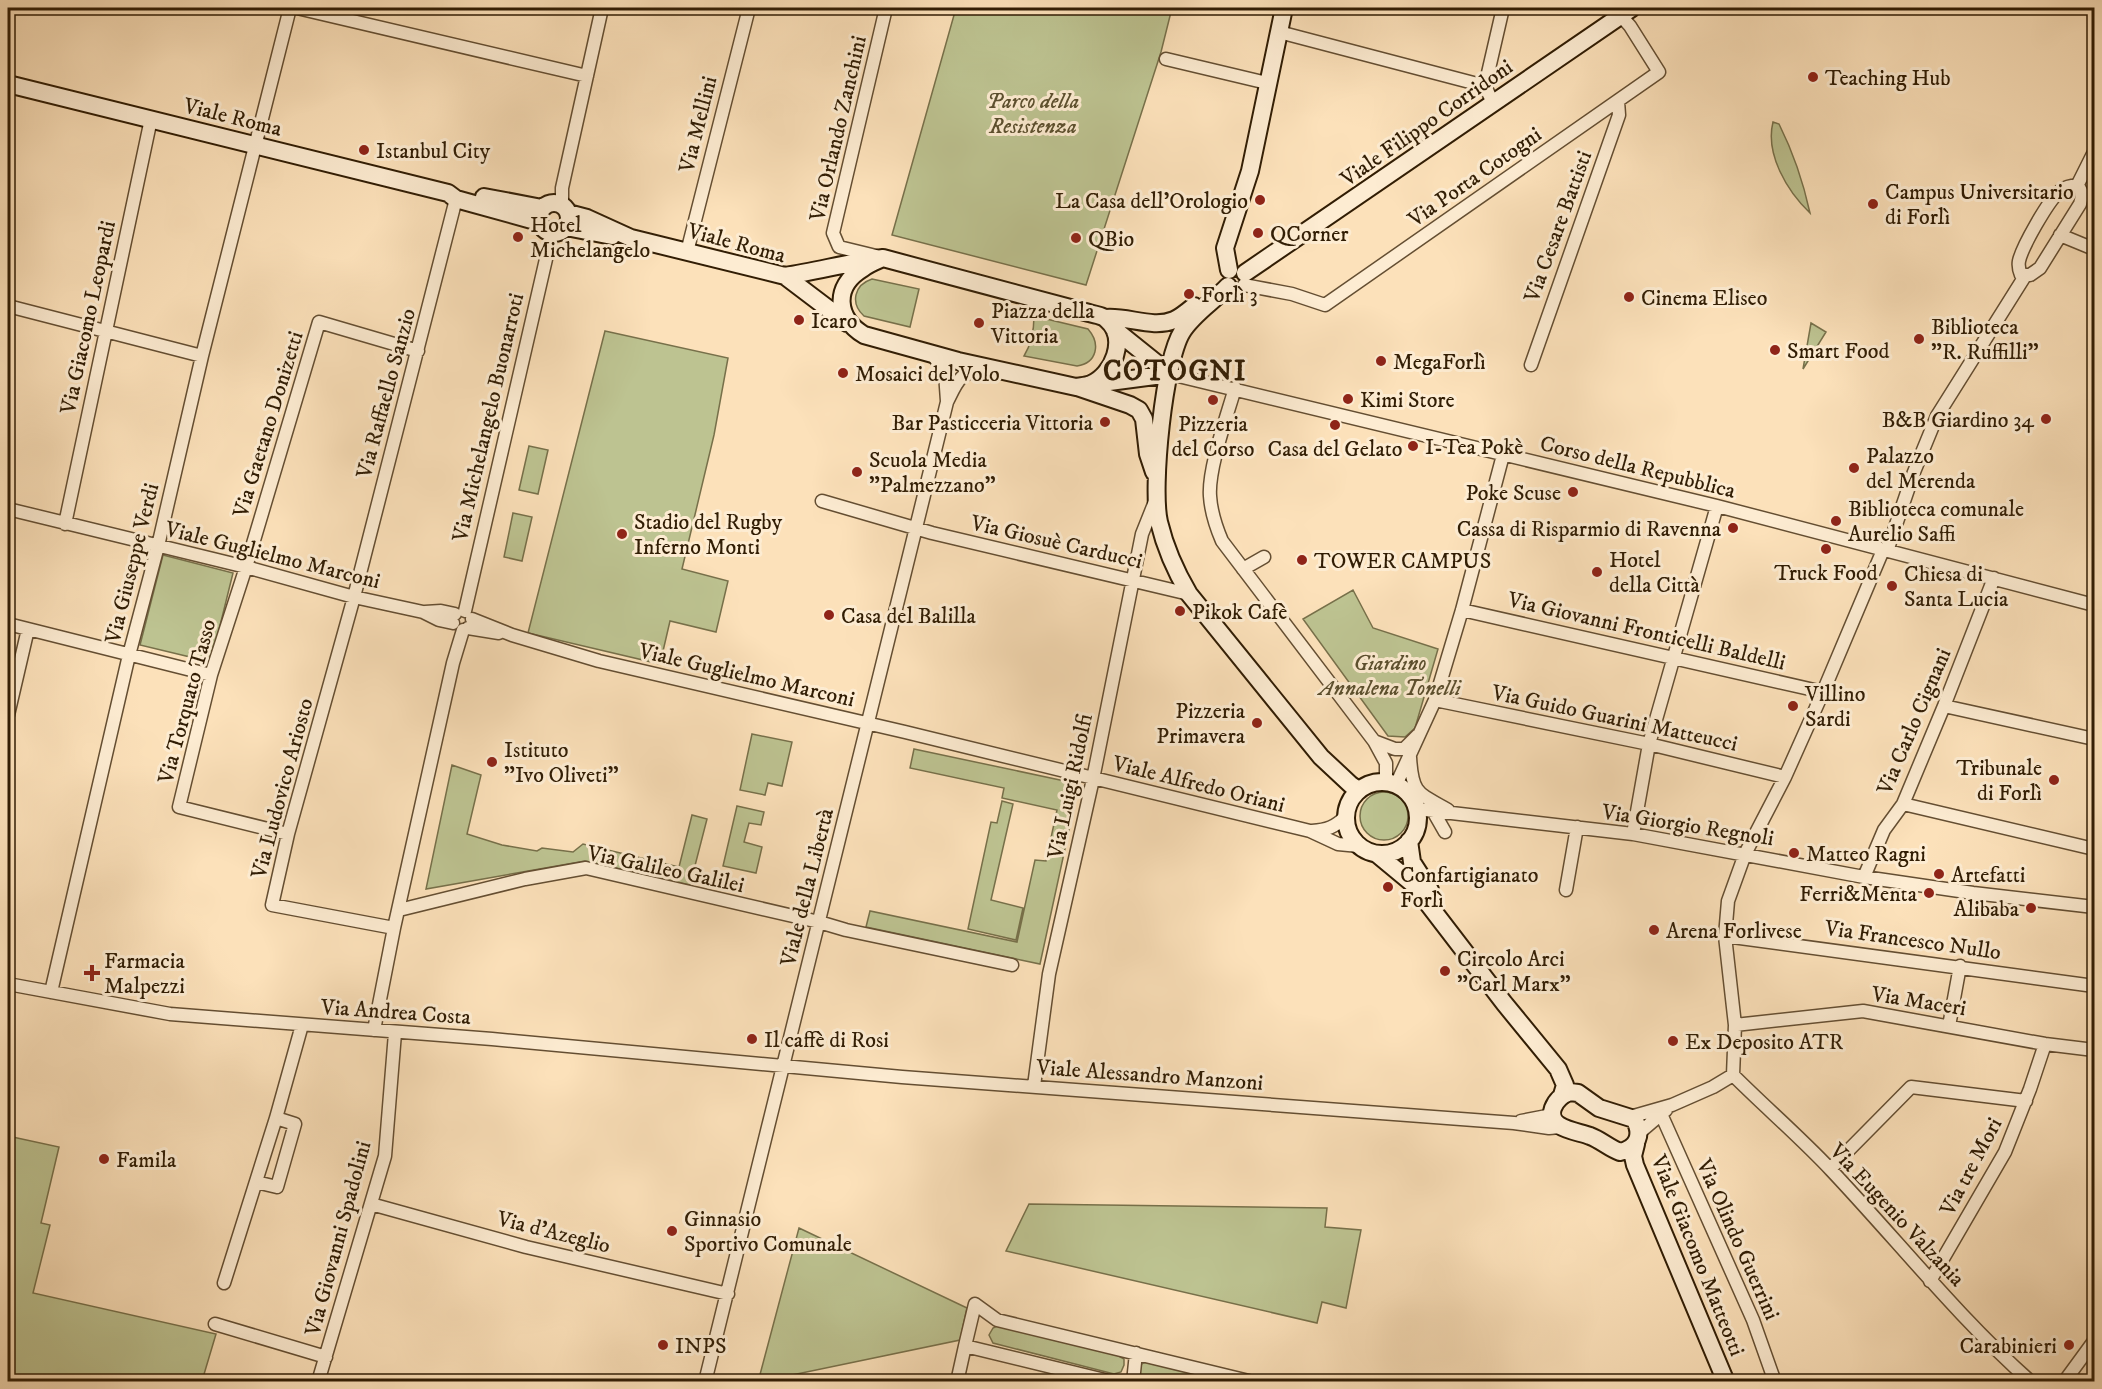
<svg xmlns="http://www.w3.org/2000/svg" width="2102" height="1389" font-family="'IM FELL DW Pica',serif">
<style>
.green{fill:#bdc391;stroke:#77704a;stroke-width:1.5}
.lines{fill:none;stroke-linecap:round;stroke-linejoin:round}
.street-casing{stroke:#644e32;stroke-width:15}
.secondary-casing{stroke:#311d04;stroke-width:20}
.street{stroke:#fdecd2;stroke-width:12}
.secondary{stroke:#fdecd2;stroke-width:16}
.poi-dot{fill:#8f2418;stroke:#fdecd2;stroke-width:2}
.labels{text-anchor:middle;stroke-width:6;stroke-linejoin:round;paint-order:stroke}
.poi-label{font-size:22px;fill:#311d04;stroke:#fdecd2;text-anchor:start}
.park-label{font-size:22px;font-style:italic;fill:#5b4f2e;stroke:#fdecd2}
.street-label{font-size:22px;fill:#311d04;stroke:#fdecd2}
.district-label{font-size:28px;font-weight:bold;letter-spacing:1.5px;fill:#311d04;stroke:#fdecd2}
</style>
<rect width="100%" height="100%" fill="#fce1ba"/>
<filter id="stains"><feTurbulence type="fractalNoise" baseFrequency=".00333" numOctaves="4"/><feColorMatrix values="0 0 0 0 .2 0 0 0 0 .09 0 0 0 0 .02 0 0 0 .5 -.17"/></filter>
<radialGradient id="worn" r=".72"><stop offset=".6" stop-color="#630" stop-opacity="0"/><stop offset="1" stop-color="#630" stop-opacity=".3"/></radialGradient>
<path class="green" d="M956 8H1172L1161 52 1086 285 892 235Z
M1773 122 1779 124C1793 152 1803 181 1810 213 1787 191 1765 154 1773 122Z
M872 279 919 289 910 327 864 316C850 303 854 285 872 279Z
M1034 316 1088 329C1101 344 1097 363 1077 366L1024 356C1032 343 1034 331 1034 316Z
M1811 323 1826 332 1803 369Z
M605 331 728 358 714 435 682 569 728 581 716 632 670 621 660 664 528 633Z
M529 446 548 450 538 494 519 490Z
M513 513 532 517 522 561 504 557Z
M163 555 233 573 211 662 140 645Z
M1353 590 1373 628 1438 649 1415 728 1405 737 1388 736 1303 619Z
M752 734 792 742 782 786 768 783 765 795 740 790Z
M914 749 1079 784 1040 964 866 927 870 911 1017 942 1035 860 1046 861 1057 810 1002 798 1004 788 910 768Z
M452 765 481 775 467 834 502 845 537 851 542 848 573 852 583 844 679 867 692 815 707 819 690 885 585 861 426 889Z
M1360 816a24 24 0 1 1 48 0a24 24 0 1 1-48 0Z
M1002 801 1013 804 991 900 1023 908 1016 940 968 929 991 822 997 823Z
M737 806 764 812 761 825 749 823 744 842 762 847 756 873 723 866Z
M8 1136 59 1147 41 1223 50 1225 33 1293 216 1334 202 1381H8Z
M1029 1204 1327 1208 1325 1227 1361 1230 1346 1308 1322 1302 1317 1323 1006 1251Z
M799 1228 967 1308 960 1340 758 1382Z
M999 1325 1117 1355 1124 1359V1365L1121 1372 1114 1374 993 1343 989 1335 993 1328Z
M1146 1362 1234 1381H1152L1141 1379 1138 1372 1139 1365Z"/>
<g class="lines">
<defs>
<path id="street" d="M297 8 587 76
M1279 32 1485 86
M1166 59 1267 83
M1493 103 1485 86 1503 8
M2072 186C2083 186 2083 194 2080 204L2040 268 2030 275H2021C2019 270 2018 266 2019 261 2022 247 2048 201 2059 192 2063 188 2066 187 2072 186Z
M2077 186 2094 152
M562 205V188L602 8
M2060 235 2094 249
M687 252 749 8
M876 256 839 247 833 233 886 8
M1244 285 1292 294 1325 305 1659 72 1630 26 1621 16
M8 306 202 356
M933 355 945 373 947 401
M1531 365 1619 115 1618 101
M1170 374 1717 506 2094 605
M1235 388C1227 416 1208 469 1210 496 1211 512 1216 527 1222 541L1374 741 1395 749H1404L1418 735
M822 501 932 533 1189 594
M8 509 246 567 354 597 423 612 439 620 453 623
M65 524 151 119
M1887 551 1914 472 1937 416 2025 276
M1243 569 1264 557
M1462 610 1823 692
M465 611 552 233
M425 612 441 611 455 614
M472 619 512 635 599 661 905 732 1310 831 1338 844 1359 846
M8 624 211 675
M468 628 499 633
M1435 700 1649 744 1785 777
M1944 706 2094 739
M8 715 28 629
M1374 741 1386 763V782
M1410 757C1412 794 1418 793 1448 810
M1396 785 1435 700 1462 610 1503 455
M1903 804 2094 849
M1417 809 1633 834 1864 877 1973 893 2094 907
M1433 811 1445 832
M1312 831C1327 830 1335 827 1345 817
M288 834 179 807 211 675 246 567 319 322 418 351
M1633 834 1649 744 1717 506
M1864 877 1884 830 1903 804 1944 706 1994 578
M1566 890 1577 827
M399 910 525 879 586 868 819 922 846 930 1012 965
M394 928 272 905 288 834 354 597 456 199
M1725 936 2094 986
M8 984 170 1014 492 1039 902 1077 1514 1123 1549 1128 1561 1127
M51 992 129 655 158 546 202 356 290 8
M1735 1025 1863 1011 2045 1044 2094 1050
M1949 1026 1960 966
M374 1030 394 928 453 663 463 630
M1733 1075 1735 1025 1725 936 1728 901 1745 854 1785 777 1823 692 1883 550
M1733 1075C1765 1107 1800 1137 1831 1170 1898 1241 1958 1317 2031 1382
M1034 1086 1049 974 1093 779 1142 534 1156 499
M1661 1114 1753 1320 1775 1382
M1630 1117 1672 1105 1713 1087 1733 1075
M1521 1121 1552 1115
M1639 1133 1666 1110
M1830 1169 1911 1087 2026 1101
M256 1182 277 1187 295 1124 276 1118
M371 1204 526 1247 728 1294
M1930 1281 2005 1152 2030 1089 2045 1044
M224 1283 276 1118 302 1025
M215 1324 326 1357
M318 1382 385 1156 395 1033
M705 1382 947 402C958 380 959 373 984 369
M957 1382 965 1346
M1113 1382 965 1346 975 1304 997 1320 1253 1382
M1133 1382 1136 1353
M2064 1382 2094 1341"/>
<path id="secondary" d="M8 84 448 193 456 199 539 222
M484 197 542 208
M539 218a15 15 0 1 1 30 0a15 15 0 1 1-30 0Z
M568 213 587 218 631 238 785 276 847 323
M566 227 612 236
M1229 270 1225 248 1250 171 1284 8
M1245 273 1632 8
M785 276C818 271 850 262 883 258L1089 313C1095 315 1103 315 1107 320 1128 338 1113 375 1091 384 1087 386 1081 386 1076 387L958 361 864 335C836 318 833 287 862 269 868 264 876 261 883 258
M1228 286C1213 302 1193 314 1182 332 1164 361 1151 488 1159 522 1165 547 1176 572 1189 594L1321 757 1351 785 1358 790
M1106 318C1128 316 1153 329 1174 320 1181 317 1188 311 1194 306
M1114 329 1170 374
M1094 384 1170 374
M1077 387 1130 405 1139 410 1144 419 1148 454 1154 472
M1346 818a36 36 0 1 1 72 0a36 36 0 1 1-72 0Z
M1409 841 1412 862 1430 890
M1377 854 1412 883 1504 1003 1558 1069 1565 1085 1562 1095
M1570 1092 1578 1093 1599 1108 1634 1119C1643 1134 1638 1148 1620 1152 1609 1148 1601 1140 1590 1136 1578 1131 1546 1129 1553 1108 1556 1100 1562 1095 1570 1092Z
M1636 1144 1633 1156 1635 1165 1726 1382"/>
</defs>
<use href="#street" class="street-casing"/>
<use href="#secondary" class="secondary-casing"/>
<use href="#street" class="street"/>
<use href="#secondary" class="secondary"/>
</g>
<g class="poi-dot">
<circle cx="1813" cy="77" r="6"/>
<circle cx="364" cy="150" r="6"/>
<circle cx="1260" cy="200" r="6"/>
<circle cx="1873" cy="204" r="6"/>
<circle cx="1258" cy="233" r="6"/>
<circle cx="518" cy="237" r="6"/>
<circle cx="1076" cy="238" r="6"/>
<circle cx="1189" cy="294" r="6"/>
<circle cx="1629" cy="297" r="6"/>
<circle cx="799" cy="320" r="6"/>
<circle cx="979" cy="323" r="6"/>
<circle cx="1919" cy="339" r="6"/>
<circle cx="1775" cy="350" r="6"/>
<circle cx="1381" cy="361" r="6"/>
<circle cx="843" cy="373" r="6"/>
<circle cx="1348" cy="399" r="6"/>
<circle cx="1213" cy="400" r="6"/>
<circle cx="2046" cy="419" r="6"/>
<circle cx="1105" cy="422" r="6"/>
<circle cx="1335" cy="425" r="6"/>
<circle cx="1413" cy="446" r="6"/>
<circle cx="1854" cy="468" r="6"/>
<circle cx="857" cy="472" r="6"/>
<circle cx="1573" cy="492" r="6"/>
<circle cx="1836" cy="521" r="6"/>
<circle cx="1733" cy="528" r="6"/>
<circle cx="622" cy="534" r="6"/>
<circle cx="1826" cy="549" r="6"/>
<circle cx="1302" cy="560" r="6"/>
<circle cx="1597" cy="572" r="6"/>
<circle cx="1892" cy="586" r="6"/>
<circle cx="1180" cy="611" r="6"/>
<circle cx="829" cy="615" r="6"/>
<circle cx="1793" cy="706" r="6"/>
<circle cx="1257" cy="723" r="6"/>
<circle cx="492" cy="762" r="6"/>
<circle cx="2054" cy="780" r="6"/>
<circle cx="1794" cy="853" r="6"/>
<circle cx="1939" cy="874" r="6"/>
<circle cx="1388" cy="887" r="6"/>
<circle cx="1929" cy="893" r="6"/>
<circle cx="2031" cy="908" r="6"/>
<circle cx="1654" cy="930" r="6"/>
<circle cx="1445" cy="971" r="6"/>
<path d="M89 964h6v6h6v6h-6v6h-6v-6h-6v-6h6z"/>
<circle cx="752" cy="1039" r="6"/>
<circle cx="1673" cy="1041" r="6"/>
<circle cx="104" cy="1159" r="6"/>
<circle cx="672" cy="1231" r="6"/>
<circle cx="663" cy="1345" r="6"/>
<circle cx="2069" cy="1345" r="6"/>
</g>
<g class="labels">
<g class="poi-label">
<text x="1825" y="85">Teaching Hub</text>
<text x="376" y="158">Istanbul City</text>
<text x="1885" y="199">Campus Universitario<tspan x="1885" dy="25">di Forlì</tspan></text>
<text x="1248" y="208" text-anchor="end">La Casa dell'Orologio</text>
<text x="530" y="232">Hotel<tspan x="530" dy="25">Michelangelo</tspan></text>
<text x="1270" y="241">QCorner</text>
<text x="1088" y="246">QBio</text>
<text x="1201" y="302">Forlì 3</text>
<text x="1641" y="305">Cinema Eliseo</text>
<text x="991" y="318">Piazza della<tspan x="991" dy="25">Vittoria</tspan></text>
<text x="811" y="328">Icaro</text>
<text x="1931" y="334">Biblioteca<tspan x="1931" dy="25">"R. Ruffilli"</tspan></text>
<text x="1787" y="358">Smart Food</text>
<text x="1393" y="369">MegaForlì</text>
<text x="855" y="381">Mosaici del Volo</text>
<text x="1360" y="407">Kimi Store</text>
<text x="2034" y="427" text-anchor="end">B&amp;B Giardino 34</text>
<text x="1093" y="430" text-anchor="end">Bar Pasticceria Vittoria</text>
<text x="1213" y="431" text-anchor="middle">Pizzeria<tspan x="1213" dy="25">del Corso</tspan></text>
<text x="1425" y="454">I-Tea Pokè</text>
<text x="1335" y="456" text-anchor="middle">Casa del Gelato</text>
<text x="1866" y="463">Palazzo<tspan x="1866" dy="25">del Merenda</tspan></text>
<text x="869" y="467">Scuola Media<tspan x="869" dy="25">"Palmezzano"</tspan></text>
<text x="1561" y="500" text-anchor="end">Poke Scuse</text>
<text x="1848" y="516">Biblioteca comunale<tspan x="1848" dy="25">Aurelio Saffi</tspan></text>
<text x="634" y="529">Stadio del Rugby<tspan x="634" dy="25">Inferno Monti</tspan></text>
<text x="1721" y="536" text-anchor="end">Cassa di Risparmio di Ravenna</text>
<text x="1609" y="567">Hotel<tspan x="1609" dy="25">della Città</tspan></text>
<text x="1314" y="568">TOWER CAMPUS</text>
<text x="1826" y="580" text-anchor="middle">Truck Food</text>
<text x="1904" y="581">Chiesa di<tspan x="1904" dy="25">Santa Lucia</tspan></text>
<text x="1192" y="619">Pikok Cafè</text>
<text x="841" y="623">Casa del Balilla</text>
<text x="1805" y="701">Villino<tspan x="1805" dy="25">Sardi</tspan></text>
<text x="1245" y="718" text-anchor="end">Pizzeria<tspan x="1245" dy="25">Primavera</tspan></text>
<text x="504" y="757">Istituto<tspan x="504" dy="25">"Ivo Oliveti"</tspan></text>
<text x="2042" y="775" text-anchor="end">Tribunale<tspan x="2042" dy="25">di Forlì</tspan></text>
<text x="1806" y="861">Matteo Ragni</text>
<text x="1400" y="882">Confartigianato<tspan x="1400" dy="25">Forlì</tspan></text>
<text x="1951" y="882">Artefatti</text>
<text x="1917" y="901" text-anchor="end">Ferri&amp;Menta</text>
<text x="2019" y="916" text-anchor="end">Alibaba</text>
<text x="1666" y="938">Arena Forlivese</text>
<text x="1457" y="966">Circolo Arci<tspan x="1457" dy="25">"Carl Marx"</tspan></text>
<text x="104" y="968">Farmacia<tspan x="104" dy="25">Malpezzi</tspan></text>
<text x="764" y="1047">Il caffè di Rosi</text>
<text x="1685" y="1049">Ex Deposito ATR</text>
<text x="116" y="1167">Famila</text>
<text x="684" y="1226">Ginnasio<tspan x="684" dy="25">Sportivo Comunale</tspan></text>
<text x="675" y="1353">INPS</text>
<text x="2057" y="1353" text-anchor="end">Carabinieri</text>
</g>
<g class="park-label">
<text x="1033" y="108">Parco della<tspan x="1033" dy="25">Resistenza</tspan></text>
<text x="1390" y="670">Giardino<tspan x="1390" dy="25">Annalena Tonelli</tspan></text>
</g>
<g class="street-label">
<text transform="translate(233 116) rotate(14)" y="8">Viale Roma</text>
<text transform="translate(1426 122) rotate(-35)" y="8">Viale Filippo Corridoni</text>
<text transform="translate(697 124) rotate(-76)" y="8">Via Mellini</text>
<text transform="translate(837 128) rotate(-77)" y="8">Via Orlando Zanchini</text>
<text transform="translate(1474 176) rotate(-35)" y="8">Via Porta Cotogni</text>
<text transform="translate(1557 226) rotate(-70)" y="8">Via Cesare Battisti</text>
<text transform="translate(737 242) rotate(15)" y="8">Viale Roma</text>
<text transform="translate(87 317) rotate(-78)" y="8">Via Giacomo Leopardi</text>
<text transform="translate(385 393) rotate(-75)" y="8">Via Raffaello Sanzio</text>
<text transform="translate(487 417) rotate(-77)" y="8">Via Michelangelo Buonarroti</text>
<text transform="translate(267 424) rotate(-73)" y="8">Via Gaetano Donizetti</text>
<text transform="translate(1638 466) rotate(14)" y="8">Corso della Repubblica</text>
<text transform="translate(1057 541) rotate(13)" y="8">Via Giosuè Carducci</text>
<text transform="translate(273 554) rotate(14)" y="8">Viale Guglielmo Marconi</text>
<text transform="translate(131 563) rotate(-76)" y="8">Via Giuseppe Verdi</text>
<text transform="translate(1647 630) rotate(13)" y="8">Via Giovanni Fronticelli Baldelli</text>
<text transform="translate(747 674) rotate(13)" y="8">Viale Guglielmo Marconi</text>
<text transform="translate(186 701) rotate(-75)" y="8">Via Torquato Tasso</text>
<text transform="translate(1615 717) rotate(12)" y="8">Via Guido Guarini Matteucci</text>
<text transform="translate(1913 721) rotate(-67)" y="8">Via Carlo Cignani</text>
<text transform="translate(1199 783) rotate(14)" y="8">Viale Alfredo Oriani</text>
<text transform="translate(1069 786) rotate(-78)" y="8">Via Luigi Ridolfi</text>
<text transform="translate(281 788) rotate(-75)" y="8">Via Ludovico Ariosto</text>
<text transform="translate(1688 824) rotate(9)" y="8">Via Giorgio Regnoli</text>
<text transform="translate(666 868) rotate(12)" y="8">Via Galileo Galilei</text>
<text transform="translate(806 887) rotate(-76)" y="8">Viale della Libertà</text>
<text transform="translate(1913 939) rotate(8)" y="8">Via Francesco Nullo</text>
<text transform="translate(1919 1000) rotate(9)" y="8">Via Maceri</text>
<text transform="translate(396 1011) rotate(4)" y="8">Via Andrea Costa</text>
<text transform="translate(1150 1074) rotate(4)" y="8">Viale Alessandro Manzoni</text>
<text transform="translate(1970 1166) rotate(-62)" y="8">Via tre Mori</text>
<text transform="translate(1898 1214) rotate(47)" y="8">Via Eugenio Valzania</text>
<text transform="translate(554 1231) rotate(14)" y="8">Via d'Azeglio</text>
<text transform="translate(337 1238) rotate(-75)" y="8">Via Giovanni Spadolini</text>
<text transform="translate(1739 1239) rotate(66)" y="8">Via Olindo Guerrini</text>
<text transform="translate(1699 1255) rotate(68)" y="8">Viale Giacomo Matteotti</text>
</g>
<g class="district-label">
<text x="1175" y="380">COTOGNI</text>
</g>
</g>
<rect width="2102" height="1389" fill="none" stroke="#fce1ba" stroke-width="30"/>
<rect x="9" y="9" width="2084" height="1371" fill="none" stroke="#311d04" stroke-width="3"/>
<rect x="15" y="15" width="2072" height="1359" fill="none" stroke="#311d04" stroke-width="1.5"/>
<rect width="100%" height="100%" filter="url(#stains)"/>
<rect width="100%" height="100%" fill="url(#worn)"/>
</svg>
